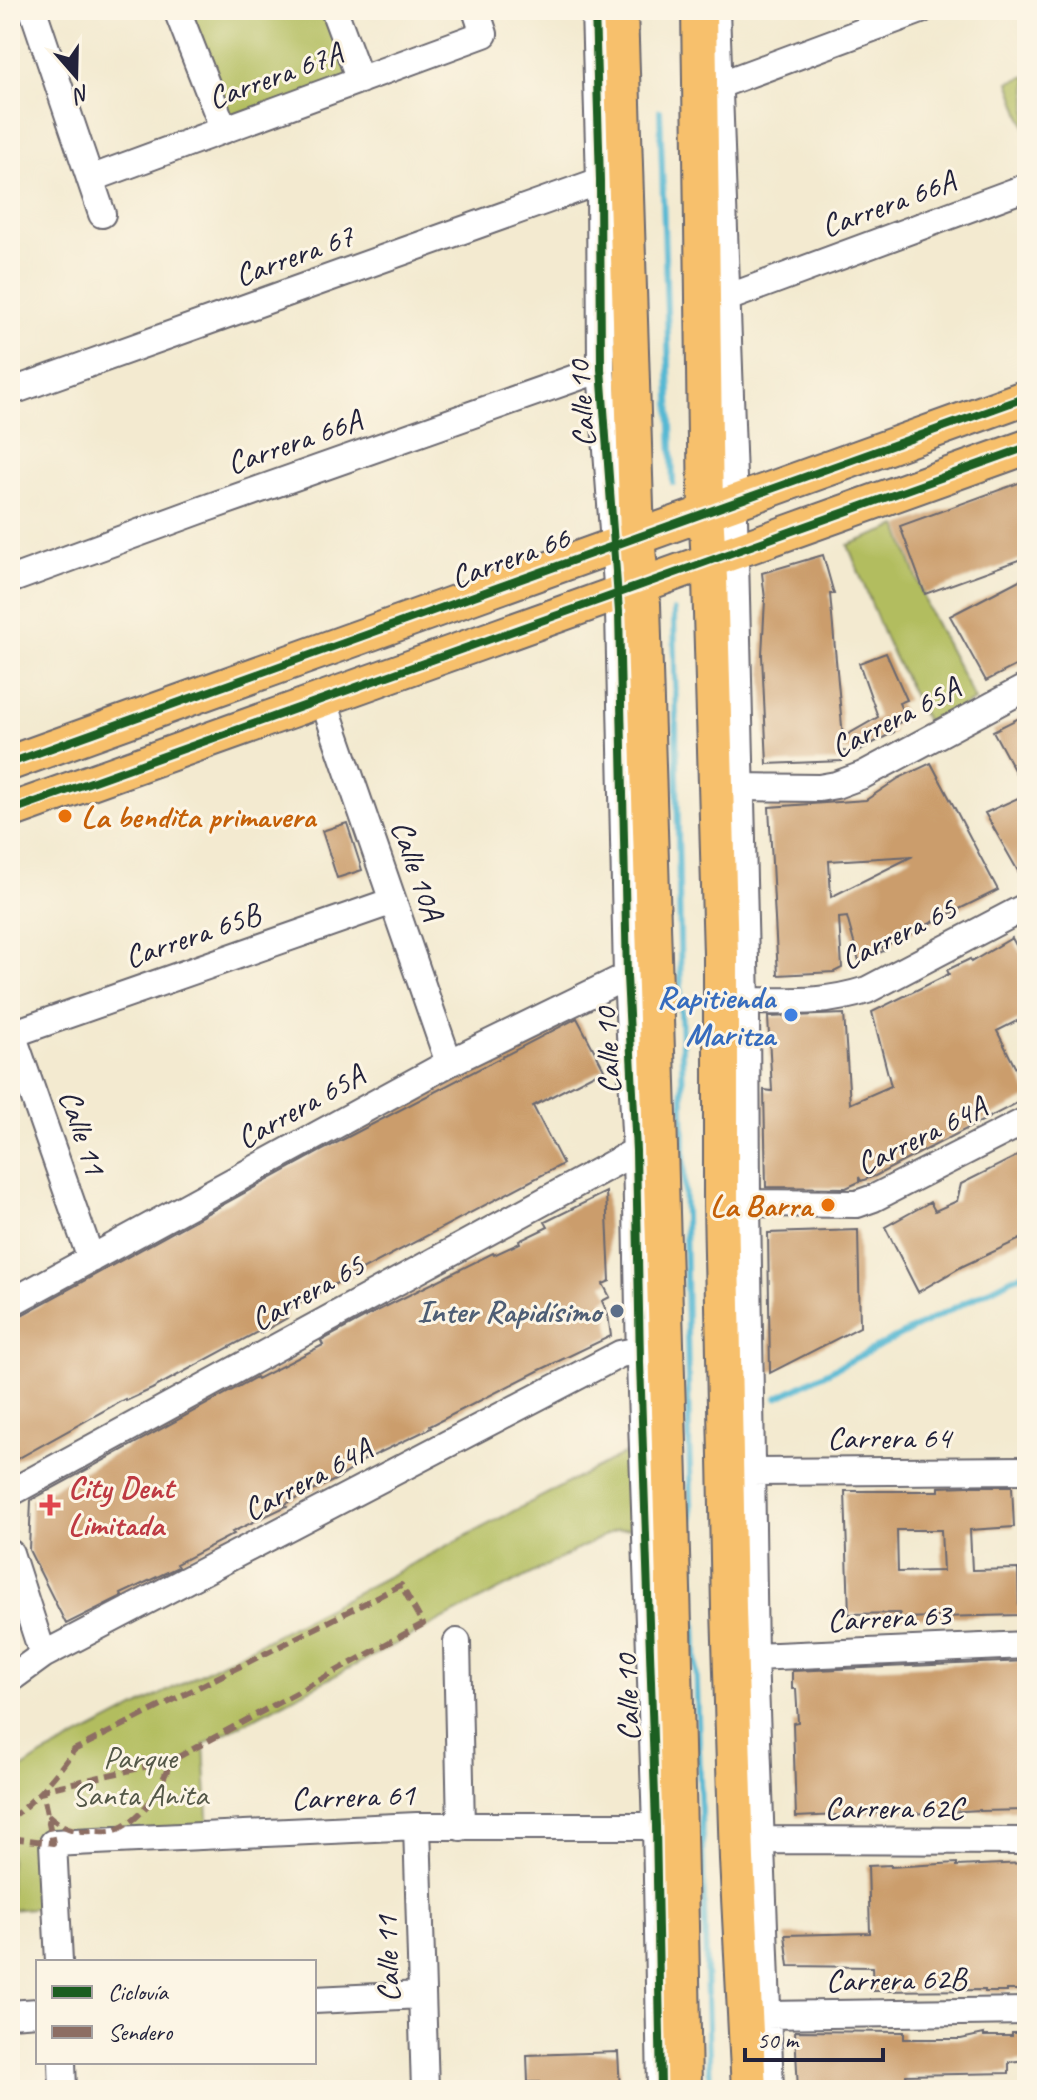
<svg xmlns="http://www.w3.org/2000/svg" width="1037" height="2100" font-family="Caveat,sans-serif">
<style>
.green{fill:#b2bd5f;stroke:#6a704d;stroke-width:2}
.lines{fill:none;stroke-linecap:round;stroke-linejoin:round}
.stream{stroke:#55b8d3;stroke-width:6}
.building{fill:#cb9d6c;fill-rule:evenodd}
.minor-casing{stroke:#6b686f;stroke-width:30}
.major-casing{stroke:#6b686f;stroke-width:38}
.minor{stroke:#fff;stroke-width:26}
.major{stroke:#f7c06c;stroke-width:34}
.quiet{stroke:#8d6e63;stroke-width:6;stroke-dasharray:12 6;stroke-linecap:butt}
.cycleway-casing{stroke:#fcf5e5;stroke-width:13}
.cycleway{stroke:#1b5e20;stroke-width:8}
.food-dot{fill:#e8710a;stroke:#fcf5e5;stroke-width:3}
.shop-dot{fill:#3f7fe0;stroke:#fcf5e5;stroke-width:3}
.service-dot{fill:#5c6f8a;stroke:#fcf5e5;stroke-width:3}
.health-dot{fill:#e0444e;stroke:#fcf5e5;stroke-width:3}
.labels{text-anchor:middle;stroke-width:6;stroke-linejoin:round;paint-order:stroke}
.street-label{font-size:32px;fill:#22223b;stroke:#fcf5e5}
.food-label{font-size:32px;font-weight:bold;fill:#c56008;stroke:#fcf5e5;text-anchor:start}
.shop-label{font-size:32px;font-weight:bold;fill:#366cbe;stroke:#fcf5e5;text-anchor:end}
.service-label{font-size:32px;font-weight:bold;fill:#4e5e75;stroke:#fcf5e5;text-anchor:end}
.health-label{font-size:32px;font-weight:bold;fill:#be3a42;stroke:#fcf5e5;text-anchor:start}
.park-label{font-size:32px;fill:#545848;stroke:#fcf5e5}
</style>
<rect width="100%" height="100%" fill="#fcf5e5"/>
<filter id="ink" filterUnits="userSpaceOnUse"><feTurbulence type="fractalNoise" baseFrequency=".0125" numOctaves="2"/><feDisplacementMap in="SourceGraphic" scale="16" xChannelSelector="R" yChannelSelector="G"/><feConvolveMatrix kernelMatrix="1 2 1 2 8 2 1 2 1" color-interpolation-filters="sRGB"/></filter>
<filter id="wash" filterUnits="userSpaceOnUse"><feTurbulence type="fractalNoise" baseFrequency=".006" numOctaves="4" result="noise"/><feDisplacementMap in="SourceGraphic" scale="32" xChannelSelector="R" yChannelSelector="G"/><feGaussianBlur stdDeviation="1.8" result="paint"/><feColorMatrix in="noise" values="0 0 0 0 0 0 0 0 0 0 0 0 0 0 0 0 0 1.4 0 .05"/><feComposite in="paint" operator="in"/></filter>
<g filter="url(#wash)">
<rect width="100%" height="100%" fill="#f3ead0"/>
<path class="green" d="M177 10H334L360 80 224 130Z
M1027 76V132L1009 82Z
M898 526 929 611 975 700 928 725 885 638 848 545Z
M643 1444 646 1526 615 1530 204 1744 209 1836 54 1843 57 1906 10 1910V1777L38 1758Z"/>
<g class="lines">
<path class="stream" d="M660 111 673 483
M674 611 689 1438 710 2090
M777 1398 1027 1271"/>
</g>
<g id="blocks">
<path class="building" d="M1027 480V557L925 594 900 526Z
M823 555 834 594H830L843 737 878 717 859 663 886 653 907 700 899 703 906 719 891 727 894 732 856 752 841 751 842 761 767 764 762 655 765 599 762 573Z
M1027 576V660L986 681 950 616Z
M1027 714V887L985 813 1027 794 993 731Z
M931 763 998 890 882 947 884 951 859 961 847 917 839 918 842 968 834 972 778 975 769 807 866 800 899 778ZM913 856 831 897 829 861Z
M347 823 362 870 337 878 322 831Z
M1012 938 1027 965V1016L997 1031 1027 1091V1098L875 1176 861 1181 859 1177V1182L846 1188 766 1187 764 1090 772 1091 768 1017 844 1014 850 1104 891 1086 872 1012 949 974 947 970 970 959 971 962Z
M577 1018 604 1069 533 1106 563 1164 284 1311 287 1318 260 1333 259 1331 152 1389 126 1401 125 1399 10 1463V1319L18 1317 319 1152Z
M1027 1151V1236L963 1266 918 1292 885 1227 930 1202 935 1211 957 1201 961 1184Z
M606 1192 610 1281 603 1284 610 1297 602 1301 608 1315 611 1336 540 1370 430 1426 431 1428 354 1465 356 1467 335 1480 285 1504 287 1506 232 1532 234 1534 176 1564 178 1567 121 1594 122 1596 66 1624 29 1550 31 1500 256 1377 257 1379 323 1345 321 1341 373 1313 493 1253 494 1255 520 1243 519 1241 548 1227 545 1222Z
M858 1230 860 1327 770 1373 768 1233Z
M968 1486H1012L1014 1527 970 1530 972 1570 1018 1569 1019 1615 900 1618V1613L849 1614 845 1491H939V1487ZM897 1530H941L943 1571 898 1572Z
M1027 1661V1810L980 1811V1810L928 1813 904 1814V1812L796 1817 793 1723 798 1722 796 1689H792V1671Z
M957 1863V1866L1027 1863V1990H1007V1992H985V1990L873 1991 872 1967 789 1966 785 1935 870 1933 868 1866 891 1865V1867Z
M795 2031 904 2032V2039H961L984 2034V2036H1012V2033H1027V2060L1009 2062V2073L906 2075V2090H798Z
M618 2052 620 2090H540V2082H528L527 2055Z"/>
</g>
</g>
<g filter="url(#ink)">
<use href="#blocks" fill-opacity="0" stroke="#6b686f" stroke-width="2"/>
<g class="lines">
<defs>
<path id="minor" d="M33 10 102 214
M177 10 224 130
M334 10 360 80
M595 10 600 181 601 369 619 612 627 976 636 1151 640 1363 656 1826 661 2090
M716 10 733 478 746 1001 747 1203 754 1657 770 2090
M719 85 921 10
M90 179 484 34 476 10
M727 298 1027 187
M10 392 600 181
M10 580 204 509 601 369
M323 699 449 1063
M741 787 819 788 836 785 863 775 1027 687
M746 1001C791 1001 823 1004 867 990L1027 906
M10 1028 91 1259
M12 1034 393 901
M747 1203 857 1204 874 1198 1027 1120
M10 1303 449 1063 627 976
M752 1472 1027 1470
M10 1493 636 1151
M10 1553 43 1655
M457 1642 461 1827
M754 1657 1027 1645
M10 1679 43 1655 620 1354 640 1350
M417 1826 425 2090
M761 1840 1027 1841
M59 1962 53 1843 417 1826H656
M314 2000 422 1995
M10 2014 38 2012
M767 2015 1027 2011
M62 2062 63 2090"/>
<path id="major" d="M620 10 637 537 643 604C658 1099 676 1594 684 2090
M699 10 706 512 710 579 721 955V1204L729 1609 737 1859 749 2090
M10 763 1027 397
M10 811 1027 447"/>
</defs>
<use href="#minor" class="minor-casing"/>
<use href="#major" class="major-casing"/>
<use href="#minor" class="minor"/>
<use href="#major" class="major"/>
<path class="quiet" d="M48 1815C62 1828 74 1832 93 1831 101 1831 111 1832 118 1829 146 1816 160 1788 171 1761
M10 1819C35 1800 56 1776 74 1750L401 1585 423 1624 171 1761 42 1790 53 1843 10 1838"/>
<defs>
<path id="cycleway" d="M595 10 600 181 601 369 619 612 627 976 636 1151 640 1363 656 1826 661 2090
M10 763 1027 397
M10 811 1027 447"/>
</defs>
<use href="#cycleway" class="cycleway-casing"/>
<use href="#cycleway" class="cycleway"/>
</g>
</g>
<g class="food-dot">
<circle cx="65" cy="816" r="8"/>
<circle cx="828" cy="1205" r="8"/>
</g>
<circle class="shop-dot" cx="791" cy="1015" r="8"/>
<circle class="service-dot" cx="617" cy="1311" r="8"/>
<path class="health-dot" d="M46 1493h8v8h8v8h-8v8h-8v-8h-8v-8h8z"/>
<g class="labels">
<g class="street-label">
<text transform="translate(275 75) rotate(-20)" y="11">Carrera 67A</text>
<text transform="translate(888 203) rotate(-20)" y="11">Carrera 66A</text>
<text transform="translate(294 255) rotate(-20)" y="11">Carrera 67</text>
<text transform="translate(581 404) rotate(-94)" y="11">Calle 10</text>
<text transform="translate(294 441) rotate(-19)" y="11">Carrera 66A</text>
<text transform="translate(510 557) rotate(-20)" y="11">Carrera 66</text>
<text transform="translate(895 717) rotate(-27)" y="11">Carrera 65A</text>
<text transform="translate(418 870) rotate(71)" y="11">Calle 10A</text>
<text transform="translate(898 933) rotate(-26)" y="11">Carrera 65</text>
<text transform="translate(192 935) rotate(-19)" y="11">Carrera 65B</text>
<text transform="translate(607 1051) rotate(-93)" y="11">Calle 10</text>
<text transform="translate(300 1106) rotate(-29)" y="11">Carrera 65A</text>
<text transform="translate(83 1132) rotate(71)" y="11">Calle 11</text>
<text transform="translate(921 1135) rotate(-26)" y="11">Carrera 64A</text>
<text transform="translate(307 1292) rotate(-29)" y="11">Carrera 65</text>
<text x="889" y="1448">Carrera 64</text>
<text transform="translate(307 1479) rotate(-28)" y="11">Carrera 64A</text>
<text transform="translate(889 1617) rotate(-3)" y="11">Carrera 63</text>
<text transform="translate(627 1698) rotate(-92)" y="11">Calle 10</text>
<text transform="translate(353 1796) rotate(-2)" y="11">Carrera 61</text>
<text x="894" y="1818">Carrera 62C</text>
<text transform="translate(387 1959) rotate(-92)" y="11">Calle 11</text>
<text transform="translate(896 1979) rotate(-1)" y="11">Carrera 62B</text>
</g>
<g class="food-label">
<text x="81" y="827">La bendita primavera</text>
<text x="812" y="1216" text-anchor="end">La Barra</text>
</g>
<g class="shop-label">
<text x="775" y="1008">Rapitienda<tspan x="775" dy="37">Maritza</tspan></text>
</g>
<g class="service-label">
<text x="601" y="1322">Inter Rapidísimo</text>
</g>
<g class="health-label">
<text x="68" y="1498">City Dent<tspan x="68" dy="37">Limitada</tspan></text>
</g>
<g class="park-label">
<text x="140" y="1768">Parque<tspan x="140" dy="37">Santa Anita</tspan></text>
</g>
</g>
<rect width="1037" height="2100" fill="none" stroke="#fcf5e5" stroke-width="40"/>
<rect x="36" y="1960" width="280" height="104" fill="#fcf5e5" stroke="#a5a1a1" stroke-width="2"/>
<rect x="52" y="1986" width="40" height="12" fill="#1b5e20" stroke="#a5a1a1" stroke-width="2"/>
<text x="108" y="2000" font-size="24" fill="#22223b">Ciclovía</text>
<rect x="52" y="2026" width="40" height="12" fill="#8d6e63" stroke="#a5a1a1" stroke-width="2"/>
<text x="108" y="2040" font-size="24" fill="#22223b">Sendero</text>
<g transform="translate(76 76) rotate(160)" stroke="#fcf5e5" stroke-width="6" paint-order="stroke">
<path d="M0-6L14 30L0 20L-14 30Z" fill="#22223b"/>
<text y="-12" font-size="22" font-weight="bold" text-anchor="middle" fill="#22223b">N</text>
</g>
<path d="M745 2048v12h138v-12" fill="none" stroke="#22223b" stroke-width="4"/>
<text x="757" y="2048" font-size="24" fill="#22223b" stroke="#fcf5e5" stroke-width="6" paint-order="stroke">50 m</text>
</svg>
